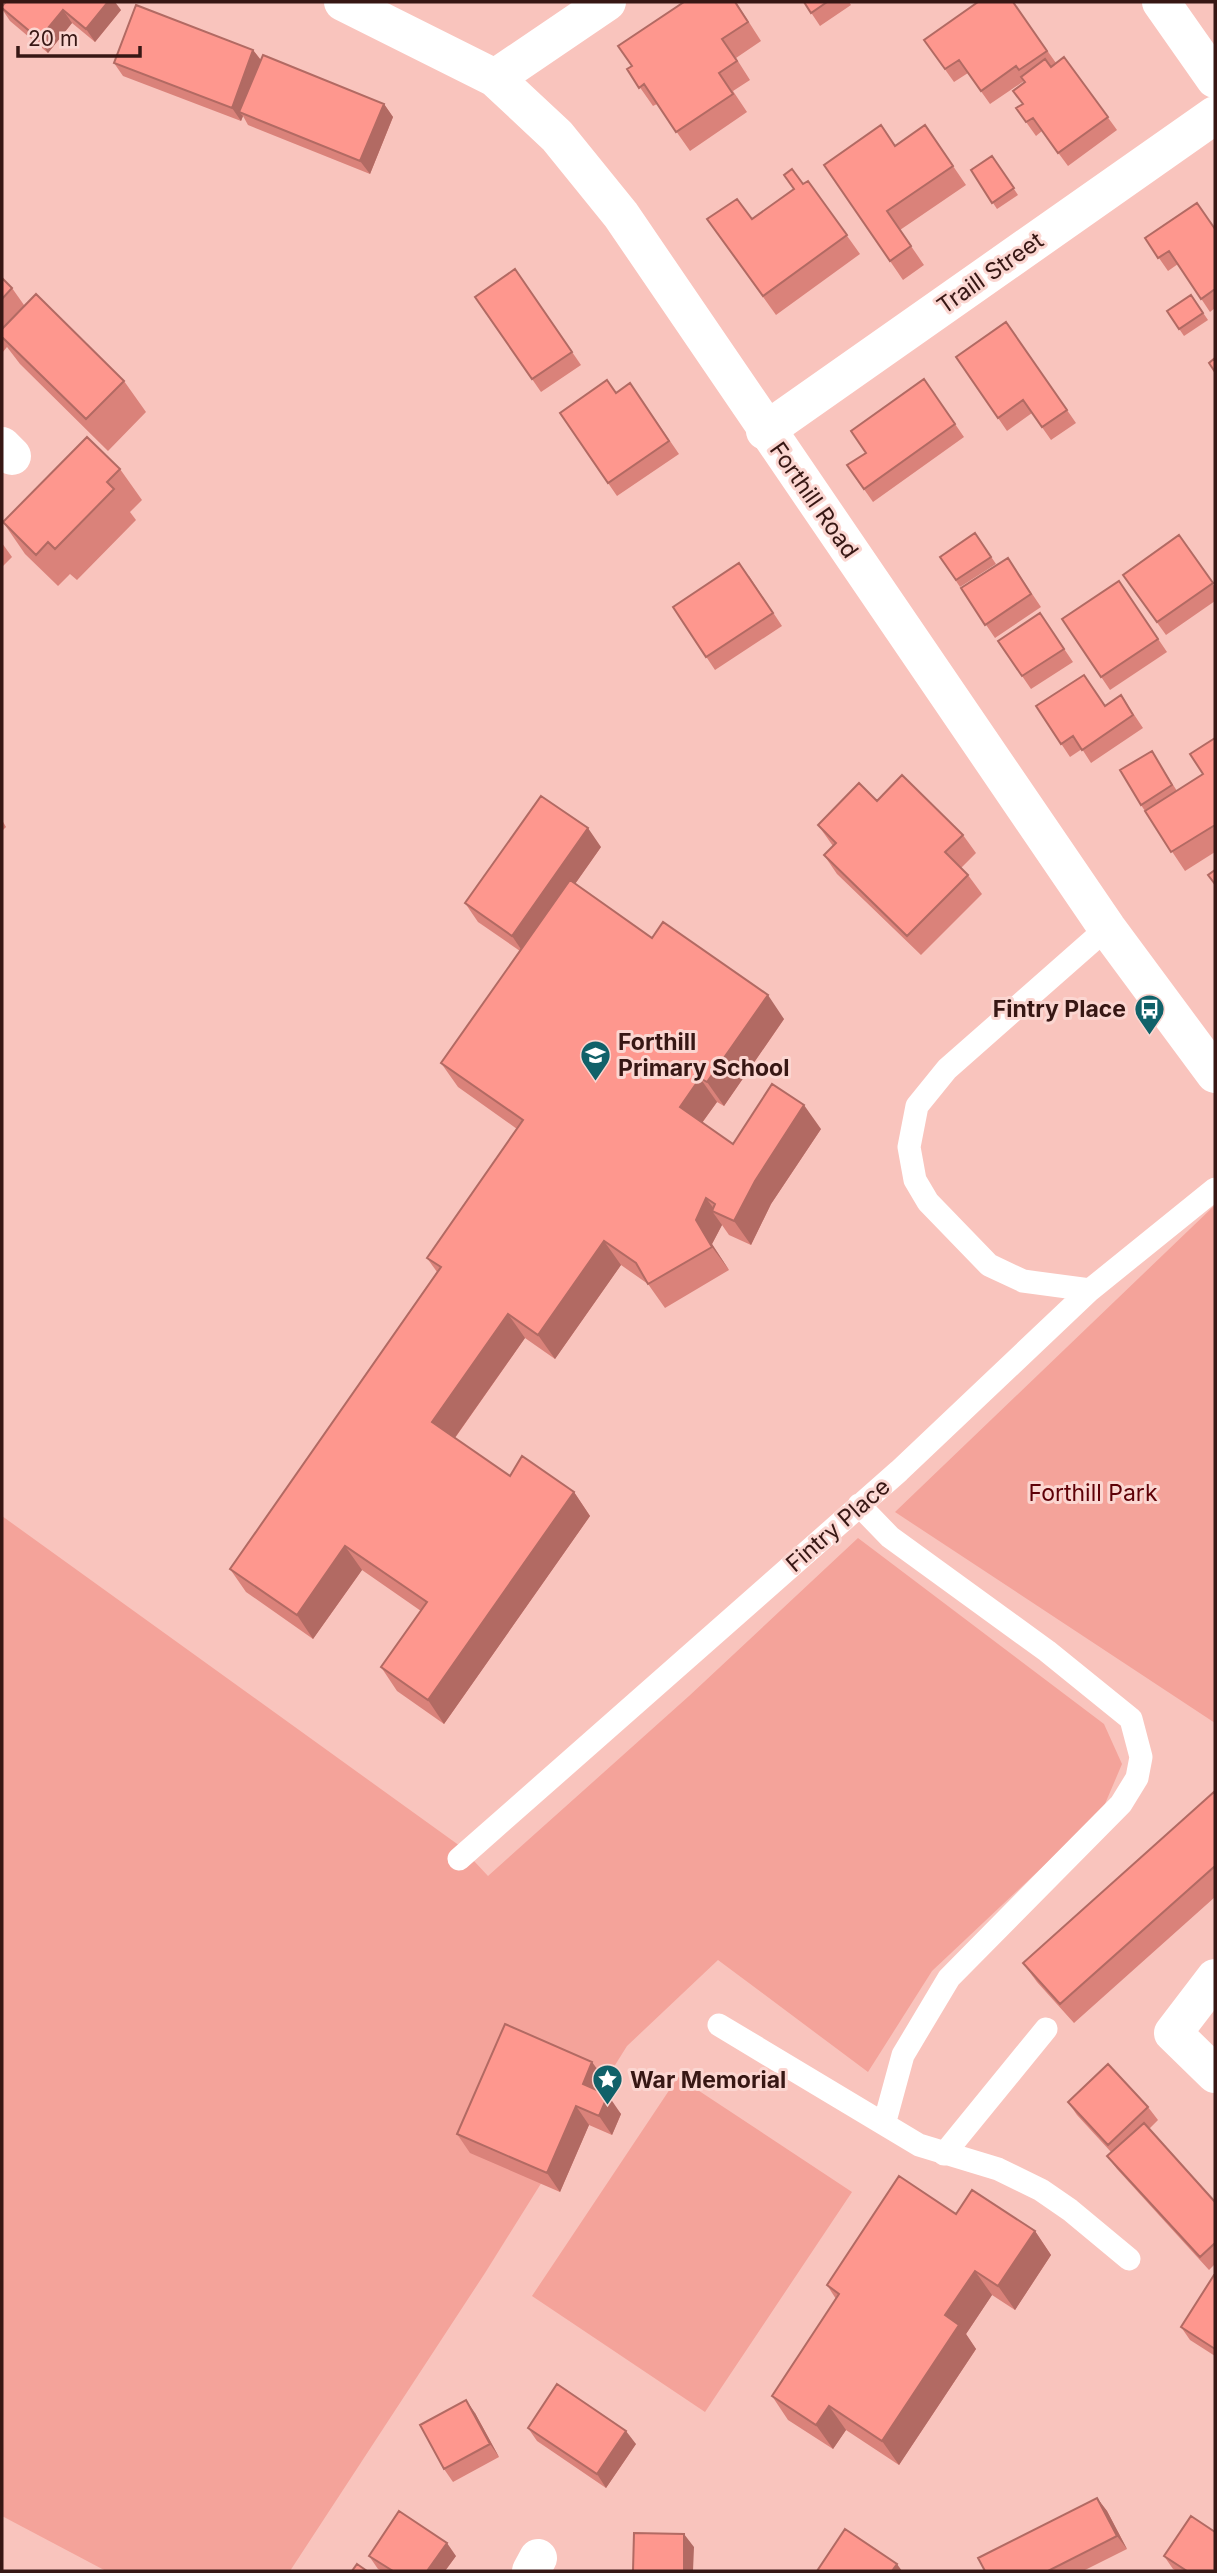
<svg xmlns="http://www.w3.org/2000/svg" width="1217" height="2573" font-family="Inter,sans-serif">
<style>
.green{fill:#f4a39a}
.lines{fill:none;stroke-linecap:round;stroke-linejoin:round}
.lane{stroke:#fff;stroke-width:23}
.street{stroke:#fff;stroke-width:38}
.secondary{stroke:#fff;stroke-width:38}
.wall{fill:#da827a}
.shaded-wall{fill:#b26a63}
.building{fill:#fe978e;stroke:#b26a63;stroke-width:2}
.labels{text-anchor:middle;stroke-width:6;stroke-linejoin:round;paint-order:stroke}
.street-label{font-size:23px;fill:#371714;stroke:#fbd6d1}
.poi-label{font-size:23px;font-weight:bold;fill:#371714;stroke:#fbd6d1;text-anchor:start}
.park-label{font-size:23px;fill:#5e0007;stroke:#fbd6d1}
</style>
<rect width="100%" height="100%" fill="#f9c4bd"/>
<path class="green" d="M1215 1205V1723L895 1512Z
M2 1516 460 1846 488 1876 689 1696 858 1538 1104 1724 1122 1764 1102 1811 932 1971 868 2072 718 1960 627 2046 485 2273 290 2571H106L2 2516Z
M678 2077 852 2192 705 2412 532 2296Z"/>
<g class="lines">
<path class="lane" d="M1090 1290 1023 1281 989 1265 928 1202 915 1180 909 1147 917 1106 947 1069 1107 928
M859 1505 890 1537 1047 1651 1131 1719 1141 1757 1137 1778 1121 1804 949 1978 903 2055 885 2121
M459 1859 899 1471 1090 1290 1215 1189
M719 2025 919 2145 998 2169 1041 2190 1070 2210 1129 2259
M944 2154 1046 2029"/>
<path class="street" d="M1161 2 1215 79
M495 78 607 2
M765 431 1215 115
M2 446 12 456
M1215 1978 1173 2033 1215 2074
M531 2571 538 2558"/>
<path class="secondary" d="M343 2 495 78 557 136 621 215 1107 928 1215 1074"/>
</g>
<path class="wall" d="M684 2H736L761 41 736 58 750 80 733 91 747 112 690 151 657 104 653 106 627 69 632 66Z
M804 2H849L851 5 820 26Z
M1013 2 1056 63 1064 57 1117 130 1068 166 1042 131 1036 136 1016 108 1023 104 1025 82 1024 81 990 104 968 73 954 82 924 40Z
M2 9 121 10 95 42 72 23 48 53 10 21Z
M253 50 261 60 384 104 393 117 370 174 248 125 243 116 241 121 123 76 114 63Z
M925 125 966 185 900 230 924 265 903 280 824 165 896 146Z
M992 156 1018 195 997 209 971 170Z
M808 181 860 254 776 315 707 219H752Z
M1215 229V308L1210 312 1178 264 1168 271 1145 238Z
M515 269 581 365 541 392 475 297Z
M2 278 12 288 24 305 124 381 146 412 108 451 20 364 7 347 2 353Z
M1191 295 1208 320 1184 336 1167 311Z
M1006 322 1076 423 1051 440 1032 413 1007 431 956 357Z
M924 379 964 437 873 502 847 465 866 453Z
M630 383 679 454 617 496 608 483Z
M120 469 142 500 130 512 136 520 77 580 70 574 58 586 25 554 3 522Z
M975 533 996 564 960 587 940 557Z
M1179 535 1215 587V601L1166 635 1123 575Z
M2 543 12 557 2 567Z
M1008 558 1041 607 995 638 961 588Z
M749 576 782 626 715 670 673 607Z
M1119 581 1167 652 1110 690 1062 619Z
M1040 613 1073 662 1031 689 998 641Z
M1121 695 1143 728 1091 763 1082 749 1070 757 1036 706H1105Z
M1215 738V852L1185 871 1141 805 1156 758 1177 791 1203 774Z
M877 801 963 835 976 853 961 868 968 875 982 894 921 955 837 874 824 855 833 846 818 825Z
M2 820 6 827 2 831Z
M601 847 575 884 652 938 784 1019 724 1106 717 1102 702 1123 733 1144 821 1129 771 1204 751 1245 729 1235 722 1225 712 1244 729 1270 665 1308 648 1284 621 1265 555 1359 525 1338 455 1438 510 1476 574 1492 590 1516 444 1724 397 1691 381 1667 421 1611 362 1570 313 1639 246 1592 230 1569 437 1272 427 1258 517 1129 458 1087 441 1063 520 951 478 922 465 903Z
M1215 1791V1897L1074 2023 1037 1982 1023 1963Z
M606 2081 601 2092 621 2114 612 2135 589 2125 560 2192 470 2153 457 2134Z
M1068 2102 1148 2107 1158 2120 1149 2129 1215 2202V2264L1209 2270 1117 2169 1107 2156 1111 2152 1077 2115Z
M956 2214 1035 2231 1051 2255 1015 2310 992 2295 966 2334 976 2349 899 2465 846 2430 833 2449 788 2420 772 2396 836 2299 827 2285Z
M1215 2275V2356L1190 2340 1181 2327Z
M475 2413 499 2457 453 2482 444 2469Z
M528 2428 636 2444 606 2488 537 2441Z
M1097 2498 1107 2511 1127 2549 1083 2571H985Z
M369 2556H456L445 2571H382L378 2569Z
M1164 2556 1215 2571H1177L1173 2569Z"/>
<path class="shaded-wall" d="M108 2H115L121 10 95 42 86 29Z
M63 10 72 23 48 53 39 39Z
M253 50 263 63 239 112 243 116 241 121 232 108Z
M384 104 393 117 370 174 360 161Z
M588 828 601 847 525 955 512 936Z
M768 995 784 1019 724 1106 707 1082Z
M700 1078 717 1102 696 1131 680 1107Z
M804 1105 821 1129 771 1204 751 1245 734 1221 755 1181Z
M706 1198 717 1213 712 1211 722 1225 712 1244 729 1270 712 1247 696 1220Z
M604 1241 621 1265 555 1359 538 1335Z
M508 1314 525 1338 449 1446 432 1422Z
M574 1492 590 1516 444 1724 428 1700Z
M345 1546 362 1570 313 1639 297 1615Z
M592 2062 606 2081 596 2103 583 2084Z
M608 2095 621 2114 612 2135 599 2116Z
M576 2106 589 2125 560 2192 547 2173Z
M1035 2231 1051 2255 1015 2310 998 2286Z
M975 2271 992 2295 966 2334 976 2349 899 2465 882 2441 945 2315Z
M466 2400 475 2413 499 2457 490 2444Z
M829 2406 846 2430 833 2449 816 2425Z
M626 2431 636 2444 606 2488 597 2474Z
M1097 2498 1107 2511 1127 2549 1117 2536Z
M684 2534 694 2547 693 2571H684Z
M447 2543 456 2556 445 2571H427Z
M897 2564 902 2571H892Z"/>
<path class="building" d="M6 2H108L86 29 63 10 39 39 2 8V6Z
M684 2H735L748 22 722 39 737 61 719 73 733 94 676 132 644 84 639 88 627 69 632 66 618 46Z
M804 2H827L811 13Z
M978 2H1013L1047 51 1019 70 1016 66 981 91 959 60 945 69 924 40Z
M136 5 253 50 232 108 114 63Z
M263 55 384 104 360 161 239 112Z
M1064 57 1108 117 1058 153 1033 118 1026 122 1016 108 1023 104 1013 91 1025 82 1021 77 1045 59 1051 67Z
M881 125 895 146 925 125 953 166 887 211 911 246 890 261 824 165Z
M992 156 1014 188 992 203 971 170Z
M792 169 803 184 808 181 847 235 763 296 707 219 737 199 752 219 794 189 784 175Z
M1197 203 1215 229V289L1201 299 1169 251 1158 258 1145 238Z
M515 269 572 352 532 379 475 297Z
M2 278 12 288 2 299Z
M36 294 124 381 86 419 2 337V329Z
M1191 295 1203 313 1179 329 1167 311Z
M1006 322 1067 410 1042 427 1023 400 998 418 956 357Z
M1215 358V372L1209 363Z
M924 379 955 424 864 489 847 465 866 453 851 431Z
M607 380 616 393 630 383 669 441 608 483 560 413Z
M87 437 120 469 107 482 114 489 55 549 48 542 36 555 3 522Z
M975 533 991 557 956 580 940 557Z
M1179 535 1213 583 1157 622 1123 575Z
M1008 558 1031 594 985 625 961 588Z
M739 563 773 613 706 657 673 607Z
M1119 581 1158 639 1101 677 1062 619Z
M1040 613 1064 649 1022 676 998 641Z
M1084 675 1105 706 1121 695 1133 715 1082 750 1073 736 1061 744 1036 706Z
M1215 738V825L1171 852 1145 811 1203 774 1190 754Z
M1152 751 1172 785 1141 805 1120 770Z
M902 775 963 835 945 852 968 875 907 936 824 855 836 843 818 825 859 783 877 801Z
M541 796 588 828 512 936 465 903Z
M1215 870V884L1208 875Z
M570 880 652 938 663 922 768 995 707 1082 700 1078 680 1107 733 1144 772 1084 804 1105 755 1181 734 1221 712 1211 715 1204 706 1198 696 1220 712 1247 648 1284 636 1263 604 1241 538 1335 508 1314 432 1422 510 1476 522 1456 574 1492 428 1700 381 1667 427 1602 345 1546 297 1615 230 1569 441 1267 427 1258 523 1120 441 1063Z
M1215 1791V1866L1060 2004 1023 1963Z
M505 2024 592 2062 583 2084 608 2095 599 2116 576 2106 547 2173 457 2134Z
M1108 2064 1148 2107 1108 2145 1068 2102Z
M1144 2123 1215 2202V2243L1200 2257 1107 2156Z
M899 2176 956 2214 972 2190 1035 2231 998 2286 975 2271 945 2315 959 2325 882 2441 829 2406 816 2425 772 2396 839 2294 827 2285Z
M1214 2275H1215V2349L1181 2327Z
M557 2384 626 2431 597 2474 528 2428Z
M466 2400 490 2444 444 2469 420 2425Z
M1097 2498 1117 2536 1048 2571H985L978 2558Z
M399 2511 447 2543 427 2571H393L369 2556Z
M1191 2516 1215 2532V2571H1187L1164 2556Z
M845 2529 897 2564 892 2571H817Z
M634 2533 684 2534V2571H633Z
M357 2564 367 2571H352Z"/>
<defs>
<symbol id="bus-pin" viewBox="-11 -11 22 30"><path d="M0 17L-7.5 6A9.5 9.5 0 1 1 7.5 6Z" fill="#116169" stroke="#fbd6d1"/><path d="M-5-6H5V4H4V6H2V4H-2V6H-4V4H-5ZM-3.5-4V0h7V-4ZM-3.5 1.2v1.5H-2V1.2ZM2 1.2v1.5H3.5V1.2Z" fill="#fff"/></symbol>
<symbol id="school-pin" viewBox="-11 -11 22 30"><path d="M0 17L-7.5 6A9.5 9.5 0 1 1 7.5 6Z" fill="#116169" stroke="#fbd6d1"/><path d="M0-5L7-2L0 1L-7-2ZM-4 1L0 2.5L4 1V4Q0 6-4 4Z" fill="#fff"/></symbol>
<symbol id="sight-pin" viewBox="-11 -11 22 30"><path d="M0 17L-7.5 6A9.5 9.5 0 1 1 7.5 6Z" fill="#116169" stroke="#fbd6d1"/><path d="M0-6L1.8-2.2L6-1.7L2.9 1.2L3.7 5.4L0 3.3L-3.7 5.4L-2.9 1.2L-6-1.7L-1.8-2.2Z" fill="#fff"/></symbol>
</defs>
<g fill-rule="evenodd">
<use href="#bus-pin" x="1132" y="992" width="35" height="47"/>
<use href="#school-pin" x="578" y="1038" width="35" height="47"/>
<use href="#sight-pin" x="590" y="2062" width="35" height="47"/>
</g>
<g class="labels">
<g class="street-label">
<text transform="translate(990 273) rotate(-35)" y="8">Traill Street</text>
<text transform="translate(814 500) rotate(55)" y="8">Forthill Road</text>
<text transform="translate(838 1525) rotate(-41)" y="8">Fintry Place</text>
</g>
<g class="poi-label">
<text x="1126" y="1017" text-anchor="end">Fintry Place</text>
<text x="618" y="1050">Forthill<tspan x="618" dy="26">Primary School</tspan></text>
<text x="630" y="2088">War Memorial</text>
</g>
<g class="park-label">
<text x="1093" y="1501">Forthill Park</text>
</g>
</g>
<rect width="1217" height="2573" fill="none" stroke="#371714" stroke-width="7"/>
<path d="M18 46v10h122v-10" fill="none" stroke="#371714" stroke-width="3.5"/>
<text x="28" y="46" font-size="21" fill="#371714" stroke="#fbd6d1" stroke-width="5" paint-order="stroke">20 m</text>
</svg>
